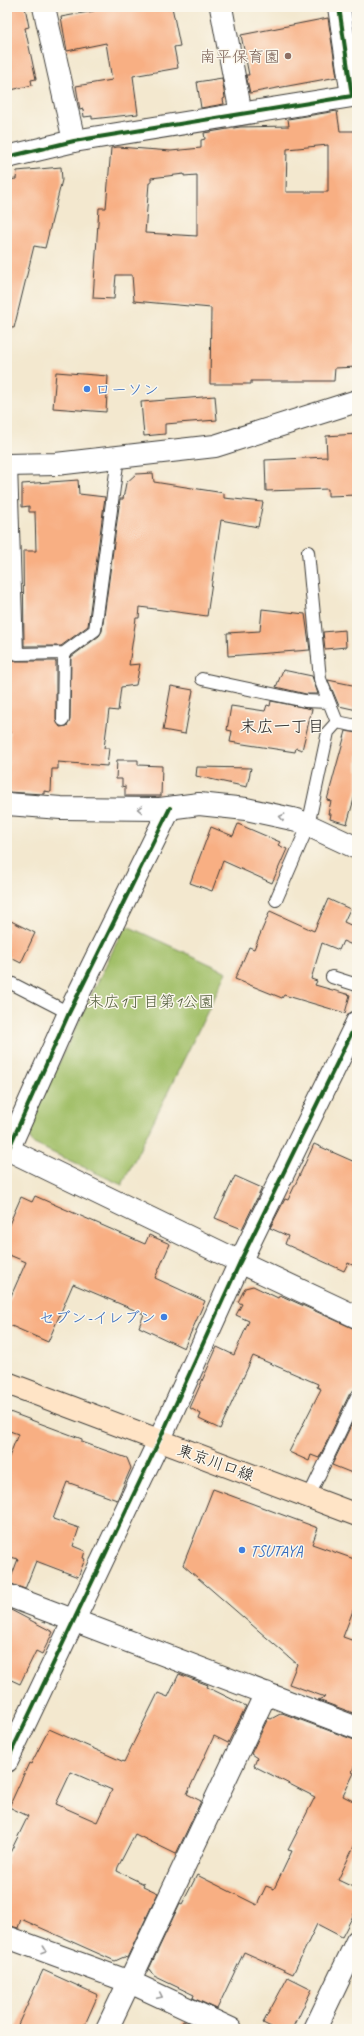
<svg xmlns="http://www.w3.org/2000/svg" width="364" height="2036" font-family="Caveat,'Klee One',sans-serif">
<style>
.green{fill:#a1bf67;stroke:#5e6e42}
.building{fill:#f8af83;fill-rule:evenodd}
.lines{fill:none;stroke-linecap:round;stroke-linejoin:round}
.service-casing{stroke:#3c3b37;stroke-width:14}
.minor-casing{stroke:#3c3b37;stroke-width:24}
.tertiary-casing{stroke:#3c3b37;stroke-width:24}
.secondary-casing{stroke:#3c3b37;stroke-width:24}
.service{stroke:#fff;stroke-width:12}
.minor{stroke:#fff;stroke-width:22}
.tertiary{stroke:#fff;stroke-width:22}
.secondary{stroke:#ffe4c6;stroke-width:22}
.cycleway-casing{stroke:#fbf7ec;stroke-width:6}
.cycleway{stroke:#1b5e20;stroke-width:4}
.oneway{stroke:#999}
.education-dot{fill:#8d6e63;stroke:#fbf7ec;stroke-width:1.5}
.shop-dot{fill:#3f7fe0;stroke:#fbf7ec;stroke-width:1.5}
.labels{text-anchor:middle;stroke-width:3;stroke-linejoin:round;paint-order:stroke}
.education-label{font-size:16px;fill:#785e54;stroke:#fbf7ec;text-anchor:end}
.shop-label{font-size:16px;fill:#366cbe;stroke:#fbf7ec;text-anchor:start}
.park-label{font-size:16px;fill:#515d3a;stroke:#fbf7ec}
.street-label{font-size:16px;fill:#1c1c1c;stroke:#fbf7ec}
.neighbourhood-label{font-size:17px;fill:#1c1c1c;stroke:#fbf7ec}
</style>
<rect width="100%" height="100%" fill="#fbf7ec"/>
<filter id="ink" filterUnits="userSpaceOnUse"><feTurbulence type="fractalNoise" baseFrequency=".025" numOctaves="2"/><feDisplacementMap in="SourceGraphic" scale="8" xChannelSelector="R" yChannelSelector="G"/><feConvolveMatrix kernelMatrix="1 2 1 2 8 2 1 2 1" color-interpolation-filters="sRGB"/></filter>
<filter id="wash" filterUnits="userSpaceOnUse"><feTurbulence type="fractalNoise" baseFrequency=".012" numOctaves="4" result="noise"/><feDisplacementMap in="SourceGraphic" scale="16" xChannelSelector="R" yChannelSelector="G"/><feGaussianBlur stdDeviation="0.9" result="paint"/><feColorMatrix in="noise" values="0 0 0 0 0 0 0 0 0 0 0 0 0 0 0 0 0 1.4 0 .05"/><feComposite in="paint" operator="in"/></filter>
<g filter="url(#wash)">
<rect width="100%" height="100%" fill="#f3e8cf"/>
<path class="green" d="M125 925 227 972 122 1185 32 1143 27 1130Z"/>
<g id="blocks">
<path class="building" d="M7 7H25L29 27 25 28 36 79 31 80 32 85 7 91Z
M93 7H172L180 46 174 47 178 68 133 76 138 114 92 119V116L84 117 83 109 80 110 76 86 112 80 106 43 67 51 61 17 94 11Z
M328 18 337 77 250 93 246 75H249L241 35Z
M222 78 225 98 223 99 224 104 201 108 197 82Z
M337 111 340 131H357V367L335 368 334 381H251V384H210L211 308 134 301 132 275H116L114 299 93 298 99 208H106L111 148 118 147 171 151 201 148V140L205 139 204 133 240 127 289 126 288 119ZM328 145V192H286L287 149ZM184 174V176L197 175V236L145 233 149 183H151V178Z
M61 167 62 180 45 248 34 246 14 328 7 327V180L16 179 17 171Z
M56 372 108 376 106 412 53 408Z
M215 396 217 420 165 424V434L144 436 141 402Z
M357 434V495L328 496V489L266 491 265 460 327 457 326 436Z
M153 473 154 482 224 493V498L263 502 258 527 221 520 207 616 140 607 139 618H136L129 665 140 664 136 685 121 687 118 711 109 710 104 748H109L107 766 58 762V769H52L51 792 44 791V794L7 792 10 732H7V641H9L10 658 14 661H56V720L60 727 67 726 70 720 71 657 99 636 102 631 120 499H123L126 483 136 474Z
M78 480 79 494 105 497 88 626 61 646H24L23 551H36L35 512H29V506L22 507V484Z
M262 609 305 614 310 650 228 656 227 633 260 631Z
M345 630 346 647 325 649 323 632Z
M283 670 312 676 318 694H306L276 687Z
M328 680 357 686V710L339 706Z
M171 686 193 690 185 734 163 730Z
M271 701 312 709 302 750 296 748 295 752 230 742 232 731 227 730 231 706 265 711 267 705 270 706Z
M346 731 357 733V788L347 824 330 819 331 814H328L331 801 327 800Z
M117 760H138V765L162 766 161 796H125V786L122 787V779H116Z
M197 767 251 768 247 787 196 776Z
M238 824 280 842 278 845 287 849 272 883 223 861 212 891 190 883 211 827 233 836Z
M328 899 350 909 344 922 357 928V947L343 941 339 950 322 943 311 979 317 981 315 985 350 995 345 1013 284 995 282 998 235 979 249 947 254 949 270 911 314 931Z
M7 919 35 933 21 963 7 956Z
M314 1144 357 1163V1267L348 1263 344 1271 285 1244 288 1236 270 1228 285 1199 288 1200Z
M235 1176 262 1188 242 1229 215 1218Z
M35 1196 145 1244 149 1235 170 1244 155 1278 205 1301 184 1348 139 1327 144 1314 73 1284 48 1342 7 1324V1305L26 1262 7 1254V1229L21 1197 32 1202Z
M253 1286 278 1298 280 1295 282 1296 357 1330V1389L350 1393 319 1458 311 1455 309 1461 289 1452 321 1389 317 1387 318 1384 253 1356 220 1429 199 1419 201 1414 190 1408 217 1347 234 1355 249 1321 236 1315 242 1304 238 1302 245 1288Z
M7 1411 82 1439V1442L127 1458 131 1468 117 1500 67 1482 53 1519 79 1528 73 1546 85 1551 83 1558 85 1559 78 1577 36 1561 25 1589 9 1583 18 1559 7 1556V1462L18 1434 7 1430Z
M357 1413V1475L332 1465Z
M213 1489 318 1528 312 1544 357 1560V1600L343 1637 357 1642 356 1714 318 1700 325 1697 289 1684 297 1664 183 1565Z
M7 1608 53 1632 42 1654 36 1651 20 1684 7 1678Z
M179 1674 208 1685 207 1687 246 1706 228 1743 214 1736 187 1794 201 1801 176 1854 135 1834 118 1867 117 1871 144 1884 143 1886 158 1893 127 1958 124 1957 115 1961 21 1919 18 1928 7 1925V1859L28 1816 9 1807 29 1763 31 1764 49 1729 124 1762 158 1693 168 1697ZM71 1772 112 1790 97 1822 56 1804Z
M282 1713 357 1741V1759L352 1772 354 1773 343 1796 357 1803V1840L338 1880 357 1889V1908L342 1937 317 1924 293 1974 244 1952 217 2009 193 1998 194 1995 154 1976 149 1969 180 1903 182 1904 197 1875 257 1905 266 1886 274 1889 292 1851 288 1850 315 1797 254 1766 257 1758 251 1754 268 1718 271 1719Z
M43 1970 98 1995 83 2029H16Z
M288 1977 312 1989 293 2029H275L263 2023Z
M183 2021 201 2029H180Z"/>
</g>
</g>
<g filter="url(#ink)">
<use href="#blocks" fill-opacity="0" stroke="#3c3b37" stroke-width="1"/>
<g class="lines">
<defs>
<path id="service" d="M11 465 17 654 64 653
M308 552 320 679 337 722
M202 679 305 701 329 702
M63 720 64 653 95 630 118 457
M337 722 357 726
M276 900 308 826 328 732 337 722
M332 977 357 985
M7 981 69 1013
M309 1496 357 1396"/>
<path id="minor" d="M44 7 74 141
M221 7 241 114
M7 157 74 141 352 96 339 7
M7 804 61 808 160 809 199 804 246 809 297 820 357 848
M7 1149 240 1262 357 1317
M8 1150 69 1013 170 808
M7 1595 357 1728
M7 1761 159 1441 240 1262 357 1022
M7 1937 130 1982 231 2029
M107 2029 266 1693
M315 2029 357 1941"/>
<path id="tertiary" d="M7 465 56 464 215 446 357 401"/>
<path id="secondary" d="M7 1383 357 1515"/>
</defs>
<use href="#service" class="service-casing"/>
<use href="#minor" class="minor-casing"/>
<use href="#tertiary" class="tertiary-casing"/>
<use href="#secondary" class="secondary-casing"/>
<use href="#service" class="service"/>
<use href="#minor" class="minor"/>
<use href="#tertiary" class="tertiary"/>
<use href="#secondary" class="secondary"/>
<defs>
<path id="cycleway" d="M7 157 74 141 352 96 339 7
M8 1150 69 1013 170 808
M7 1761 159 1441 240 1262 357 1022"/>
</defs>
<use href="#cycleway" class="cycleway-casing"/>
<use href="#cycleway" class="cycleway"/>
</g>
<defs><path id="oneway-chevron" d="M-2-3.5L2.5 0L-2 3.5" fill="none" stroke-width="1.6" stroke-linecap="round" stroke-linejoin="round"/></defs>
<g class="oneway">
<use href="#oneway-chevron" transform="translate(140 809) rotate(-179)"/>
<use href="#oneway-chevron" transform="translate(282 817) rotate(-168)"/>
<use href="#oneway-chevron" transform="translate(44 1950) rotate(19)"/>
<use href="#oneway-chevron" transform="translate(160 1996) rotate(25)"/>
</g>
</g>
<circle class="education-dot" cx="288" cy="56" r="4"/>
<g class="shop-dot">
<circle cx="87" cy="389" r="4"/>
<circle cx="164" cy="1317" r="4"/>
<circle cx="242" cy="1550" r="4"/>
</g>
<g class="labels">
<g class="education-label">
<text x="280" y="62">南平保育園</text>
</g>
<g class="shop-label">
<text x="95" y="395">ローソン</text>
<text x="156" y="1323" text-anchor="end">セブン-イレブン</text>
<text x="250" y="1556">TSUTAYA</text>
</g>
<g class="park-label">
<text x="151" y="1007">末広1丁目第1公園</text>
</g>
<g class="street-label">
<text transform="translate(216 1462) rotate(20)" y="6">東京川口線</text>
</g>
<g class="neighbourhood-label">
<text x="282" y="732">末広一丁目</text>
</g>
</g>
<rect width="364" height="2036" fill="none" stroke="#fbf7ec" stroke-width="24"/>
</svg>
